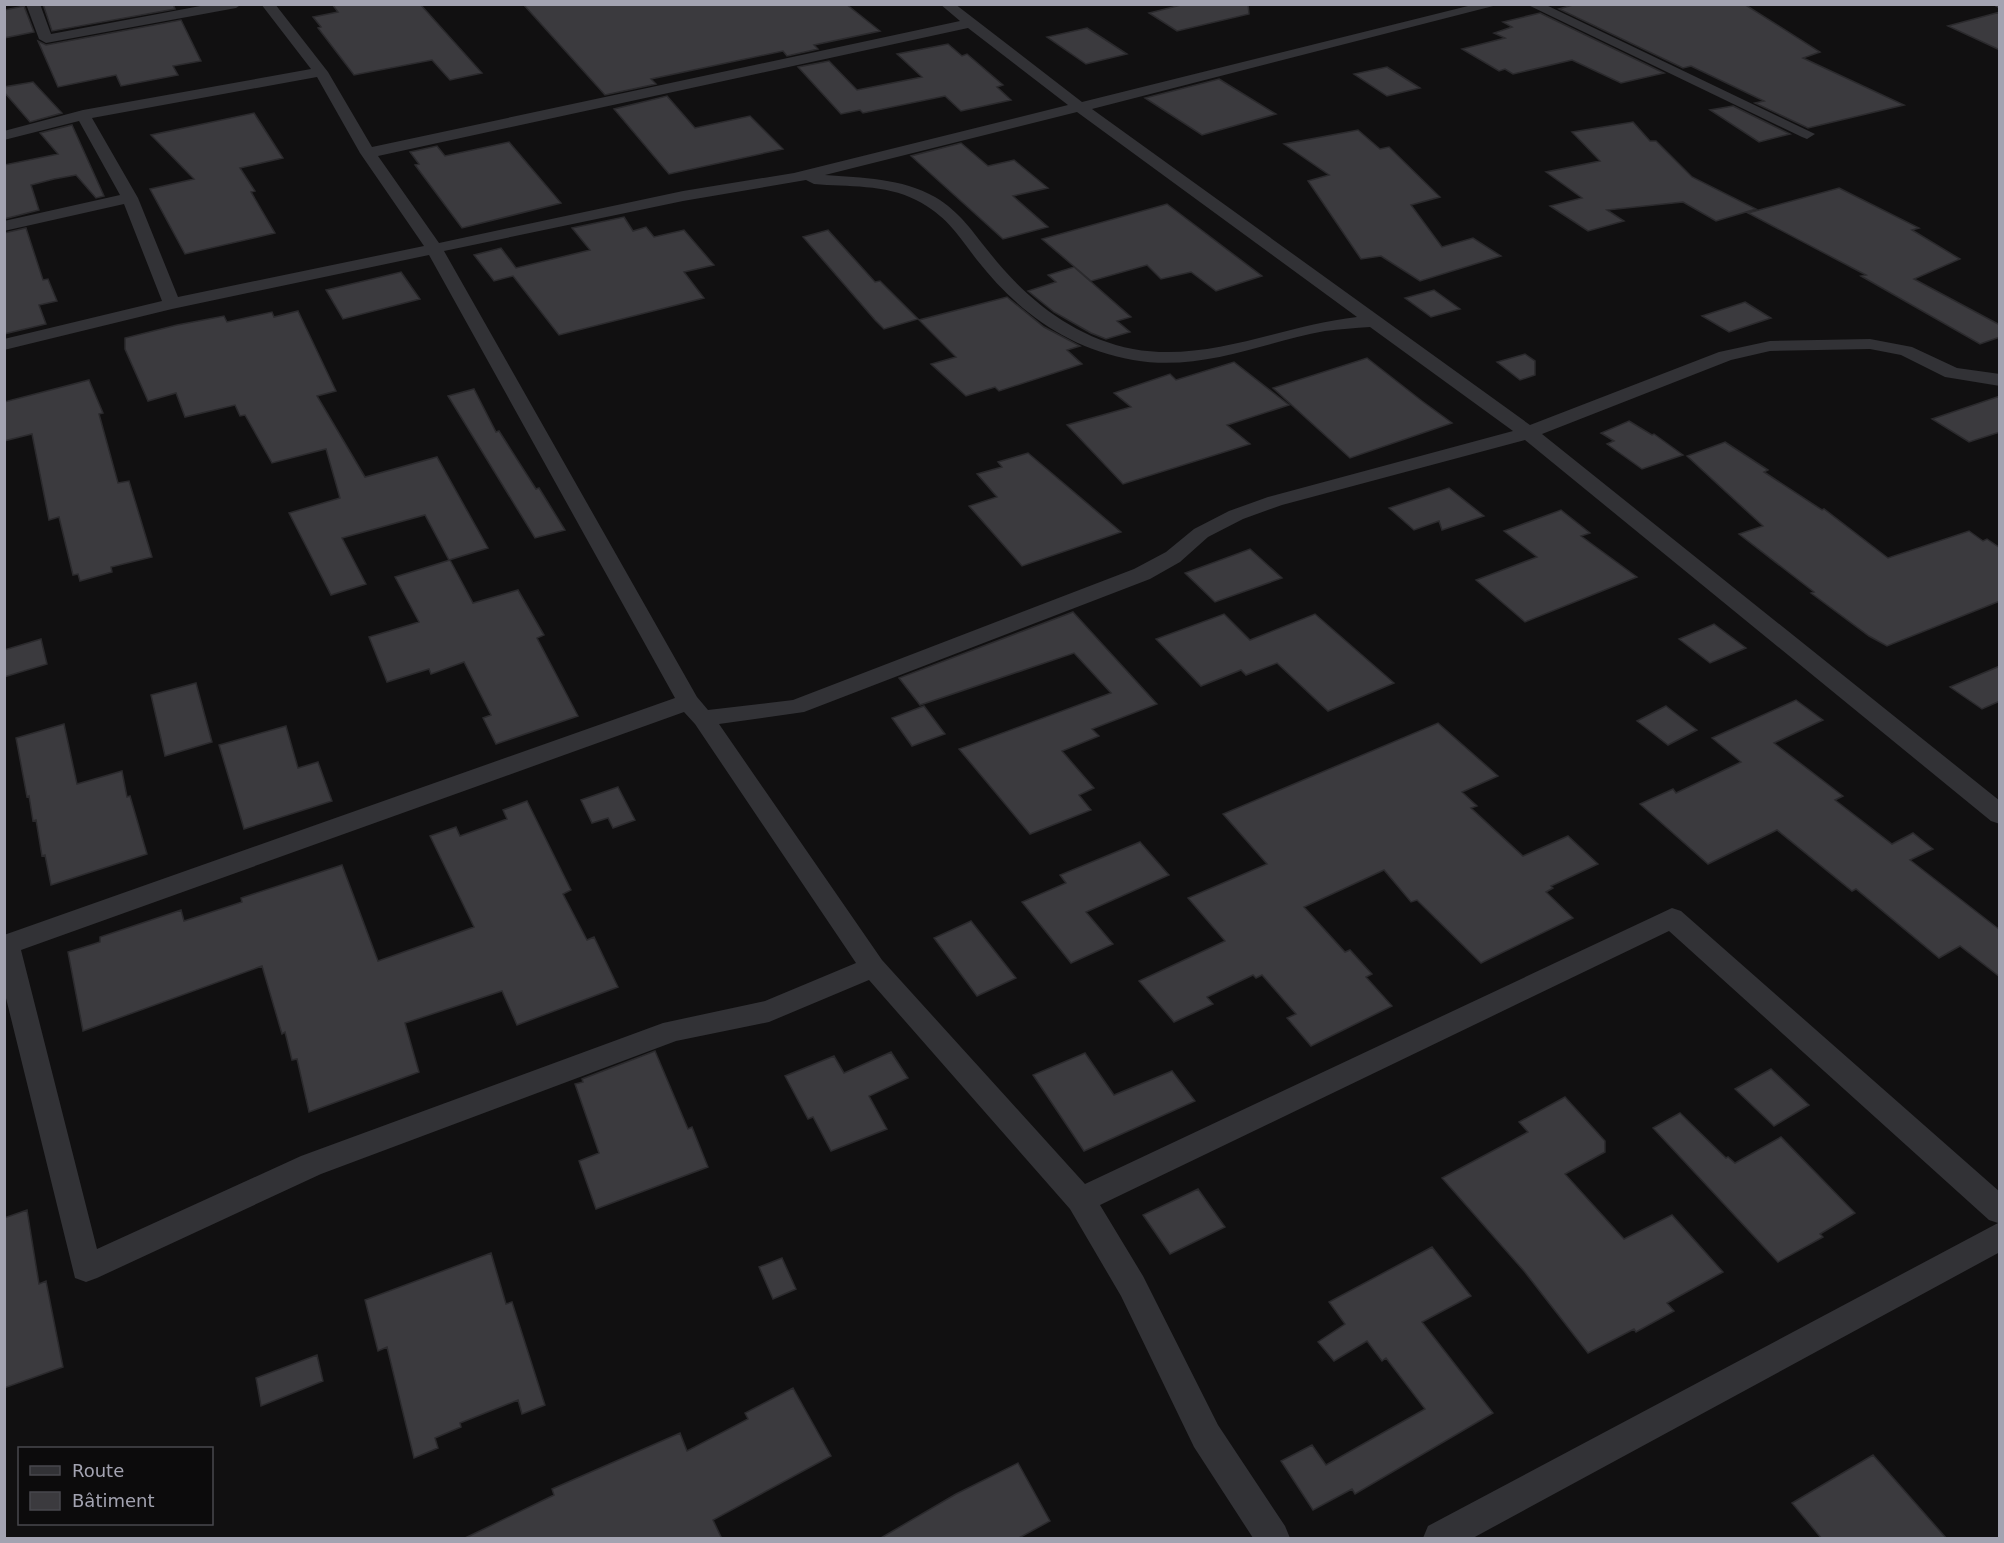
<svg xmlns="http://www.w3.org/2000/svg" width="2004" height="1543" font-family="'DejaVu Sans',sans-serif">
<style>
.building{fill:#3b3a3e;stroke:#2b2a2d;stroke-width:1.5}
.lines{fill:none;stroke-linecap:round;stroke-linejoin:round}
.minor{fill:#323236;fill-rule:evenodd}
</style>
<rect width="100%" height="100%" fill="#111011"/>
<path class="building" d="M43 4H173L175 9 52 31Z
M332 4H420L482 73 450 80 432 60 354 75 318 28 321 27 313 17 338 12Z
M523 4H846L880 31 814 45 818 49 787 56 783 51 651 79 656 84 605 95Z
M1185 4H1248L1249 14 1177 31 1149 13Z
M1576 4H1744L1820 52 1803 58 1904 105 1808 128 1755 103 1764 101 1691 66 1683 68 1559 9Z
M24 6 34 32 4 38V10Z
M2000 12V50L1948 26Z
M1540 13 1664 73 1621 83 1572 60 1513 74 1505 69 1499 71 1462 49 1505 38 1494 33 1512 27 1503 22Z
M181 20 201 61 173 66 178 75 121 86 116 75 58 87 38 41 46 45Z
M1087 28 1101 37 1127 54 1086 64 1047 37Z
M948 44 962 56 967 54 1003 85 997 87 1011 100 961 111 945 96 863 113 860 110 841 114 798 67 829 61 857 90 922 77 897 54Z
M1387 67 1420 88 1387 96 1354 74Z
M1219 79 1276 114 1202 135 1145 98Z
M33 82 62 113 30 122 4 92V87Z
M667 96 695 128 750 116 783 149 669 174 614 109Z
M1733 106 1790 134 1759 142 1710 110Z
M254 113 283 158 240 168 255 191 251 192 275 233 185 254 150 189 194 179 151 135Z
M1633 122 1650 141H1656L1692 177 1756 209 1716 221 1683 202 1607 210 1624 221 1588 231 1550 206 1582 198 1546 172 1600 161 1572 132Z
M72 125 104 196 96 198 76 175 54 179 31 185 39 210 4 219V165L58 154 40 133Z
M1358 130 1380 149 1389 147 1440 197 1411 205 1442 247 1473 238 1501 256 1420 281 1381 256 1361 259 1308 181 1329 175 1284 144Z
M509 142 561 203 462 228 415 165 419 164 410 152 437 146 445 156Z
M961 143 988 166 1014 160 1048 188 1013 196 1048 227 1003 239 911 156Z
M1839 188 1919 228 1912 230 1960 259 1914 279 2000 325V337L1980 344 1861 276 1866 275 1748 213Z
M1167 204 1262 276 1216 291 1191 272 1161 279 1147 265 1091 281 1042 239Z
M624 217 633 231 646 227 654 237 684 230 714 265 684 272 704 298 559 335 513 276 494 281 474 255 501 248 516 268 590 250 572 228Z
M26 228 43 280 48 279 57 301 39 305 46 324 4 334V233Z
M828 230 875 282 880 281 918 319 884 329 875 320 803 237Z
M1074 267 1131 317 1117 321 1130 332 1106 339 1091 333 1054 312 1028 291 1056 282 1048 275Z
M401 272 420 299 343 319 326 290Z
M1434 290 1460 309 1431 317 1405 298Z
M1007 297 1044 327 1080 346 1067 350 1082 364 999 391 995 387 966 396 931 364 956 357 919 320Z
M1745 302 1771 318 1729 332 1702 316Z
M298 311 336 391 317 396 365 477 437 457 488 548 449 560 425 515 342 538 366 584 331 595 289 513 340 498 326 449 272 463 245 415 240 416 235 405 185 417 176 393 148 401 125 349V338L177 325 224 316 227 322 272 312 274 317Z
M1525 354 1535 361V375L1520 380 1497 362Z
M1367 358 1422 401 1452 423 1350 458 1273 388Z
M1234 362 1289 405 1227 425 1250 444 1123 484 1067 425 1131 407 1114 393 1170 374 1176 380Z
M89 380 103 413 99 414 118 483 129 481 152 557 111 567 112 572 80 581 78 574 73 575 59 517 49 520 32 434 4 441V402Z
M474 389 496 432 499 431 536 489 539 488 565 530 535 538 448 396Z
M2000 396V432L1969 442 1932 419Z
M1629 421 1652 435 1654 434 1683 455 1642 469 1607 444 1614 441 1601 433Z
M1725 442 1768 470 1764 472 1822 510 1824 509 1888 558 1969 531 1983 541 1987 539 2000 548V601L1887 646 1869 636 1811 593 1814 592 1739 534 1763 526 1687 456Z
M1028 453 1121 532 1022 566 969 506 997 497 977 474 1002 467 998 462Z
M1449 488 1484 516 1442 530 1439 521 1414 530 1389 508Z
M1561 510 1590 533 1581 536 1637 577 1525 622 1476 580 1537 557 1504 531Z
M1250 549 1282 578 1215 602 1185 573Z
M450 560 473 603 518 590 544 635 537 638 578 716 496 744 483 718 491 715 464 662 431 674 429 669 387 682 369 637 419 622 395 577Z
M1073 612 1157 704 1092 729 1099 736 1062 751 1094 788 1079 795 1091 810 1030 834 959 749 1111 693 1074 653 920 705 899 678Z
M1224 614 1250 640 1315 614 1394 683 1328 711 1277 663 1246 675 1241 670 1201 686 1156 639Z
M1714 624 1746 648 1710 663 1679 639Z
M41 639 47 664 4 677V650Z
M2000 666V701L1982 709 1950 687Z
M196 683 212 742 165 756 151 695Z
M1796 700 1823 720 1774 743 1843 796 1835 800 1892 844 1913 833 1933 849 1910 860 2000 930V977L1960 946 1939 958 1856 889 1852 891 1777 830 1708 864 1640 804 1673 789 1676 793 1741 762 1712 738Z
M924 706 945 734 912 746 892 718Z
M1666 706 1697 730 1668 745 1637 721Z
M1438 723 1498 776 1462 792 1477 806 1471 808 1523 856 1568 836 1598 864 1551 886 1553 888 1546 892 1573 918 1481 963 1417 900 1411 902 1384 870 1304 907 1345 952 1350 950 1372 974 1366 977 1392 1006 1311 1046 1287 1018 1296 1014 1262 975 1256 978 1253 975 1207 997 1213 1004 1174 1022 1139 981 1225 941 1188 898 1267 864 1223 814Z
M64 724 77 784 122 771 127 797 130 796 147 854 51 885 45 855 42 856 36 820 33 821 29 796 27 797 16 738Z
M286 726 298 768 318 762 332 801 244 829 219 745Z
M618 787 635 820 613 828 608 818 592 823 581 800Z
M527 801 571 890 563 894 587 940 594 937 618 987 517 1025 502 991 405 1023 419 1072 309 1112 297 1059 292 1060 285 1032 282 1034 262 966 83 1031 68 952 100 942V937L181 910 184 921 242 902 241 898 342 865 378 961 474 927 430 836 456 827 460 836 507 819 503 810Z
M1140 842 1169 875 1086 912 1113 944 1071 963 1022 902 1066 883 1060 875Z
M971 921 1016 978 977 996 934 938Z
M655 1051 688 1129 692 1127 708 1167 596 1209 579 1161 599 1153 575 1084 583 1082 582 1079Z
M891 1052 908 1078 869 1096 887 1129 831 1151 813 1117 808 1119 785 1076 834 1056 844 1073Z
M1085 1053 1114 1095 1172 1071 1195 1101 1084 1151 1033 1075Z
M1771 1069 1809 1105 1774 1126 1735 1089Z
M1565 1097 1605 1141V1152L1565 1174 1624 1239 1672 1215 1723 1272 1667 1303 1674 1311 1636 1332 1634 1329 1588 1353 1524 1271 1442 1178 1528 1132 1519 1122Z
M1680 1113 1726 1158 1728 1157 1735 1163 1781 1137 1855 1213 1820 1234 1823 1237 1778 1262 1653 1128Z
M1198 1189 1225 1227 1170 1254 1143 1215Z
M27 1210 39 1284 46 1281 63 1367 4 1388V1218Z
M1432 1247 1471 1296 1422 1322 1493 1413 1355 1494 1352 1489 1313 1510 1281 1461 1312 1445 1326 1465 1425 1409 1386 1358 1382 1361 1367 1341 1334 1361 1318 1342 1345 1324 1329 1302Z
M491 1253 506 1304 512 1302 545 1405 522 1414 518 1400 460 1423 461 1427 435 1438 438 1448 414 1458 387 1347 378 1351 365 1300Z
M782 1258 796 1289 773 1299 759 1267Z
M317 1355 323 1381 261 1406 256 1378Z
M793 1388 831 1456 713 1520 722 1539H463L554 1495 552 1489 680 1433 687 1451 748 1419 745 1413Z
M1873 1455 1947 1539H1822L1792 1503Z
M1018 1463 1050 1521 1017 1539H879L956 1494Z"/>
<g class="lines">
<path class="minor" d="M26 4H40L51 34 211 4H242L236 8 46 43 39 39Z
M261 4H275L328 72 372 147 960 21 940 4H955L1082 102 1476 4H1501L1092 109 1530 425 1719 352 1770 341 1870 339 1912 347 1957 368 2000 374V386L1945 377 1901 355 1870 349 1770 351 1731 360 1542 434 2000 801V824L1991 821 1525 440 1282 505 1243 519 1208 537 1180 562 1150 579 804 712 719 724 882 960 1085 1184 1672 908 1681 911 2000 1192V1252L1473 1538H1423L1428 1526 1998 1223 1989 1220 1669 931 1100 1205 1143 1276 1218 1425 1285 1526 1290 1538H1253L1194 1447 1121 1296 1070 1209 869 980 769 1022 676 1041 321 1174 97 1278 86 1282 75 1278 4 990V935L675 698 429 255 172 309 4 350V339L162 301 124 204 4 231V221L120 195 79 121 4 140V131L83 110 311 69ZM968 28 1068 105 794 173 683 191 439 243 378 156ZM317 77 360 153 424 246 178 297 138 198 92 118ZM1077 112 1357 317C1283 325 1209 363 1133 349 1073 337 1026 299 989 252 972 231 960 212 935 197 902 178 862 178 825 175ZM806 180 814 184C848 187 885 184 916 200 947 216 957 234 977 260 1018 312 1067 348 1133 360 1201 372 1260 343 1325 331 1340 329 1355 328 1370 327L1513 431 1268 497 1229 511 1194 529 1166 552 1134 569 793 700 708 710 697 697 444 251 683 201ZM684 712 695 724 856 963 765 1001 663 1023 301 1156 97 1249 21 950Z
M1526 4H1544L1815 134 1807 139 1802 137Z
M1991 4H2000V9Z"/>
</g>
<rect width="2004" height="1543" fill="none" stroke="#a3a3b1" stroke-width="12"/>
<rect x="18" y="1447" width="195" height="78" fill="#0c0b0c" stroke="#48484e" stroke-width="1.5"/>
<rect x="30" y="1466" width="30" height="9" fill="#323236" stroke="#48484e" stroke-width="1.5"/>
<text x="72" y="1477" font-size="18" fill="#a3a3b1">Route</text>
<rect x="30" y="1492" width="30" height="18" fill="#3b3a3e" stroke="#48484e" stroke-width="1.5"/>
<text x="72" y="1507" font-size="18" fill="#a3a3b1">Bâtiment</text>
</svg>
